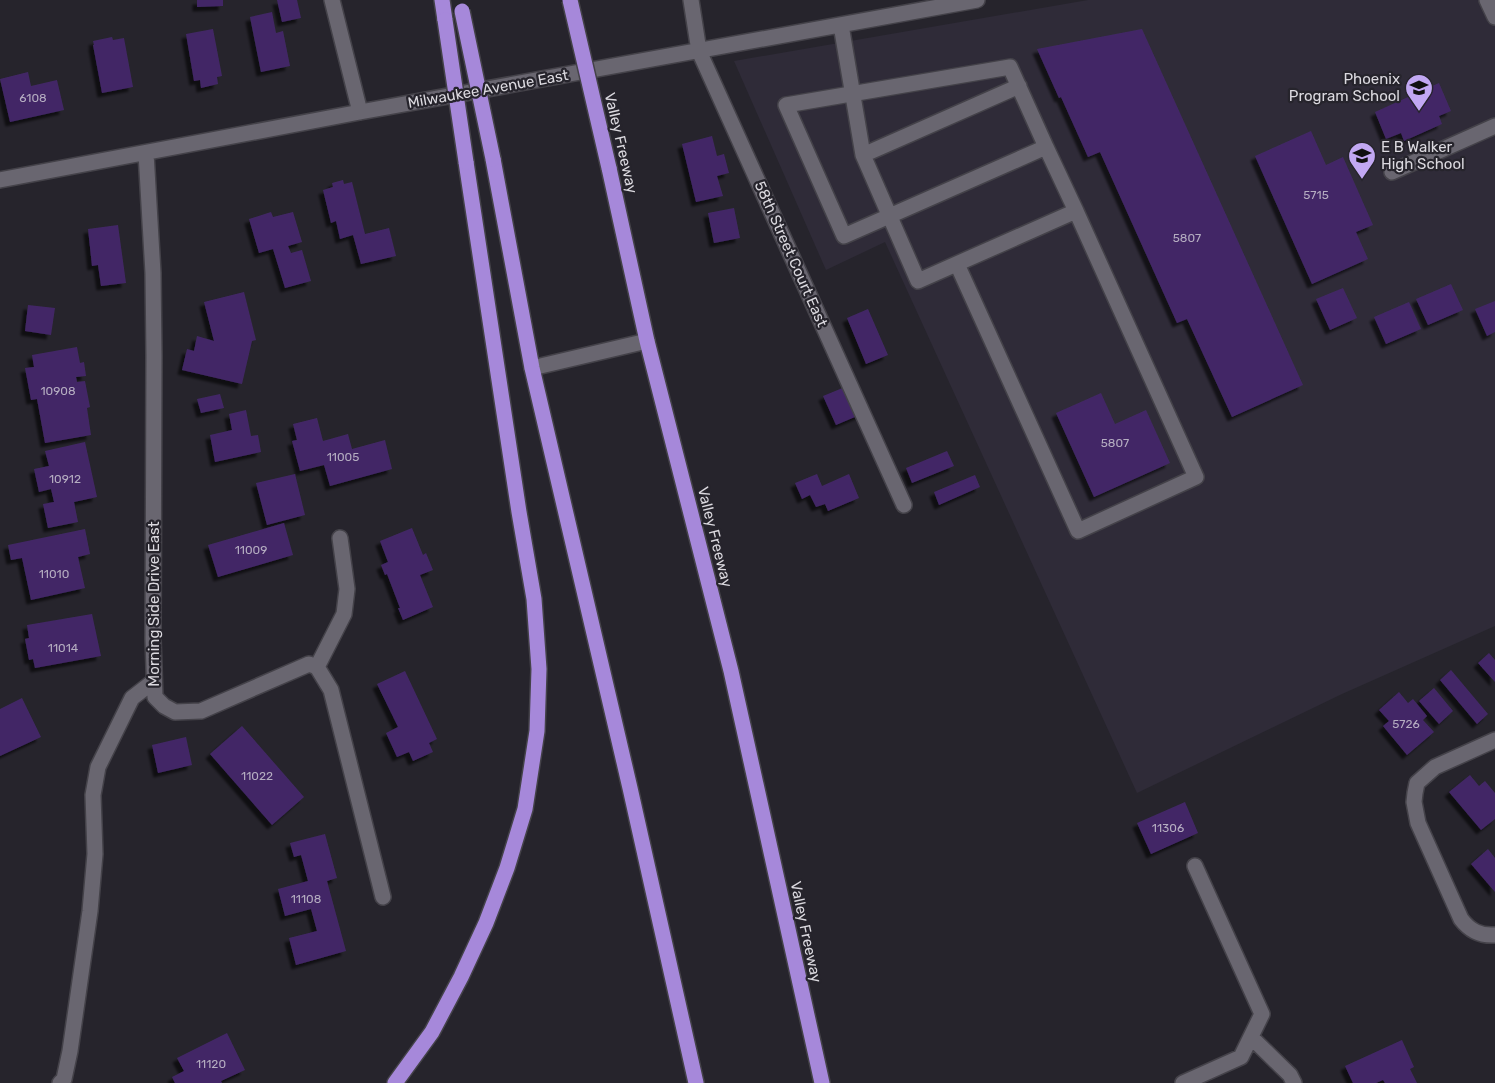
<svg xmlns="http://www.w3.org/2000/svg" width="1495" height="1083" font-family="Rubik,sans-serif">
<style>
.built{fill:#2f2b38}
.building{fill:#422866;filter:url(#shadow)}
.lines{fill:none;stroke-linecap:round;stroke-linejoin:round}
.minor-casing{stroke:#444249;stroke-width:18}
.highway-casing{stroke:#444249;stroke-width:18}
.minor{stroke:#696670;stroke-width:15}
.highway{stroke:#a688da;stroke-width:15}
.highway-bridge-casing{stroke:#444249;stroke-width:18;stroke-linecap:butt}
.highway-bridge{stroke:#a688da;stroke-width:15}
.labels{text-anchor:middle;stroke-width:4.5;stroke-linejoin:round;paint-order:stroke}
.number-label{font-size:12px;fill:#b5adc1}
.poi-label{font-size:15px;fill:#dbd9df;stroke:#26242c;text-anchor:end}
.street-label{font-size:15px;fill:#dbd9df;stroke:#26242c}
</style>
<defs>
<filter id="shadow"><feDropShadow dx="-4.5" dy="4.5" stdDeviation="1" flood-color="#0009"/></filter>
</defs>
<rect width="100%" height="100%" fill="#26242c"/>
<path class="built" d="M1088 0H1495V626L1342 694 1137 793 885 242 826 270 734 61Z"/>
<path class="building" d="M197 0H223V6L197 7Z
M277 0H297L301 18 282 22Z
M272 12 276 33 283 31 290 66 261 72 250 17Z
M213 29 222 76 217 77 218 84 201 88 200 80 194 81 186 34Z
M1142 29 1303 385 1232 417 1187 319 1177 323 1100 152 1088 157 1061 97 1059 98 1037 49Z
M112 37 113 40 124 38 133 87 102 93 93 45H94L93 41Z
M28 72 31 86 57 80 64 110 10 122 0 79Z
M1439 83 1451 111 1439 116 1442 124 1404 141 1401 133 1386 139 1375 112Z
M1311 131 1326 165 1343 157 1373 225 1356 232 1368 259 1312 284 1255 156Z
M712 136 717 156 724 154 729 173 717 176 723 196 696 202 682 144Z
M343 180 344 184 352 182 365 234 389 228 396 256 361 264 353 235 340 239 336 221 331 223 323 190 333 187 332 183Z
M734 208 740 238 714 243 708 213Z
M271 212 273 217 293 212 302 242 288 246 291 253 302 250 311 281 285 288 273 249 259 253 249 219Z
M118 225 126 283 101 286 98 265 92 266 88 229Z
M1451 284 1463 310 1428 325 1416 299Z
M1343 288 1357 318 1330 330 1316 299Z
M244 292 256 340 252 341 242 384 182 370 187 349 194 351 197 336 214 341 204 302Z
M1495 301V332L1487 336 1475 309Z
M1409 302 1421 329 1386 344 1374 317Z
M28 305 55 308 51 335 25 331Z
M868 309 888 355 866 364 847 318Z
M77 347 80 363 84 362 86 376 76 377 77 382 85 381 90 407 87 408 91 435 45 443 37 399 31 400 25 368 34 367 32 355Z
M850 385 862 414 836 425 823 396Z
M1101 393 1115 424 1146 410 1170 463 1094 497 1056 413Z
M220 394 224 408 201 413 197 399Z
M246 410 251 436 258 435 261 452 215 462 210 435 232 430 229 414Z
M317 418 323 441 348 434 352 449 385 440 392 469 330 486 324 465 300 471 292 441 297 440 293 424Z
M85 442 97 497 74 502 78 522 48 528 43 504 54 502 51 489 39 492 34 469 49 466 45 451Z
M947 451 954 466 912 483 906 468Z
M295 474 305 515 267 525 256 483Z
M817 474 822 486 849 474 859 498 828 511 825 504 816 507 810 495 802 499 795 483Z
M975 475 980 487 939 505 934 492Z
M284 523 293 555 218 577 208 545Z
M412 528 423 555 426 553 433 570 420 575 433 607 403 620 398 608H400L387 574 385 575 381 565 388 562 380 541Z
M85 529 90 554 78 557 85 588 31 600 22 558 11 560 8 545Z
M92 614 101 656 35 668 33 659 29 660 25 639 29 638 27 625Z
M1489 653 1495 660V682L1478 663Z
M1451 670 1488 714 1477 724 1440 680Z
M405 671 437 739 429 743 433 752 413 761 409 752 397 757 386 733 398 727 377 684Z
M1434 688 1453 711 1439 724 1419 701Z
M1399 692 1408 703 1413 699 1427 716 1423 720 1434 732 1407 755 1383 726 1389 721 1379 710Z
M22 698 41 737 0 756V709Z
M242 726 304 797 272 825 210 754Z
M186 737 192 765 158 773 152 745Z
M1470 775 1479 786 1485 781 1495 793V819L1481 830 1449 792Z
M1185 802 1198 833 1151 854 1137 823Z
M325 834 337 878 327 881 346 951 296 965 289 938 317 931 311 909 285 916 278 889 308 881 301 855 294 857 290 843Z
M1488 849 1495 858V892L1471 864Z
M227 1033 245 1070 221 1081 222 1083H175L172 1077 184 1071 177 1058Z
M1402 1040 1414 1067 1410 1069 1417 1083H1385L1383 1080 1376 1083H1353L1345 1066Z"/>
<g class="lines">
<defs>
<path id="minor" d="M332 0 360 112
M691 0 699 51 904 505
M1487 0 1495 17
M841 25 863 155 918 281 1076 211 1046 147
M1010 67 1046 147 844 236 786 105Z
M146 153 153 273 154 356 153 639 155 697 164 706 175 712 201 711 309 664 317 667 331 690 383 897
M863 155 1019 86
M1392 172 1495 126
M0 180 360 112 977 0
M957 264 1078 531 1196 477 1076 211
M532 368 647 341
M317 667 344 614 347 589 340 538
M1495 740 1435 767 1417 783 1415 793 1414 802 1418 823 1461 919C1470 931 1480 936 1495 935
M1251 1037 1290 1075 1294 1083
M60 1083 64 1079 70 1051 90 911 95 854 93 795 98 767 132 698 154 681
M1183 1083 1241 1057 1262 1014 1195 866"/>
<path id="highway" d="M442 0 445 20
M493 159 532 368 630 788 696 1083
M609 168 647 341 731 671 822 1083
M395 1083 432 1032 461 977 486 923 507 868 525 809 537 731 539 669 534 599 519 512 466 162"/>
</defs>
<use href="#minor" class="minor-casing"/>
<use href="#highway" class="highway-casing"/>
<use href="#minor" class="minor"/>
<use href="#highway" class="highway"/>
<defs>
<path id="highway-bridge" d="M570 0 609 168
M462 11 493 159
M445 20 466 162"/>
</defs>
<use href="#highway-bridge" class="highway-bridge-casing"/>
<use href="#highway-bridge" class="highway-bridge"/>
</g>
<defs>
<symbol id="school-pin" viewBox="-11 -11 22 30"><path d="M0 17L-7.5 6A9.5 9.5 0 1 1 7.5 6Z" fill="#c2a8f3" stroke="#26242c"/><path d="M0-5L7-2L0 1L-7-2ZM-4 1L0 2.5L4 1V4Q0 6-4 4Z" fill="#111"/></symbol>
</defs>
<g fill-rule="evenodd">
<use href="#school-pin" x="1403" y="72" width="32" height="43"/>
<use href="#school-pin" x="1346" y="140" width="32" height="43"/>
</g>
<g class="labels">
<g class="number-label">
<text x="33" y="102">6108</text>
<text x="1316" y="199">5715</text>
<text x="1187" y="242">5807</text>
<text x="58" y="395">10908</text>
<text x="1115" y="447">5807</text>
<text x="343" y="461">11005</text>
<text x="65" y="483">10912</text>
<text x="251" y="554">11009</text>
<text x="54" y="578">11010</text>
<text x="63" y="652">11014</text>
<text x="1406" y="728">5726</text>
<text x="257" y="780">11022</text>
<text x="1168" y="832">11306</text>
<text x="306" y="903">11108</text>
<text x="211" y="1068">11120</text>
</g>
<g class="poi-label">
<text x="1400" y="84">Phoenix<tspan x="1400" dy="17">Program School</tspan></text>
<text x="1381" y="152" text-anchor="start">E B Walker<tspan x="1381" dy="17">High School</tspan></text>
</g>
<g class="street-label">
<text transform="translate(488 89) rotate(-10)" y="5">Milwaukee Avenue East</text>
<text transform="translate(621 143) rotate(77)" y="5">Valley Freeway</text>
<text transform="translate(791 254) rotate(66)" y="5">58th Street Court East</text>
<text transform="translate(715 537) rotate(76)" y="5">Valley Freeway</text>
<text transform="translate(154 604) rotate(-90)" y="5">Morning Side Drive East</text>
<text transform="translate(806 932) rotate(78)" y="5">Valley Freeway</text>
</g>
</g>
</svg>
